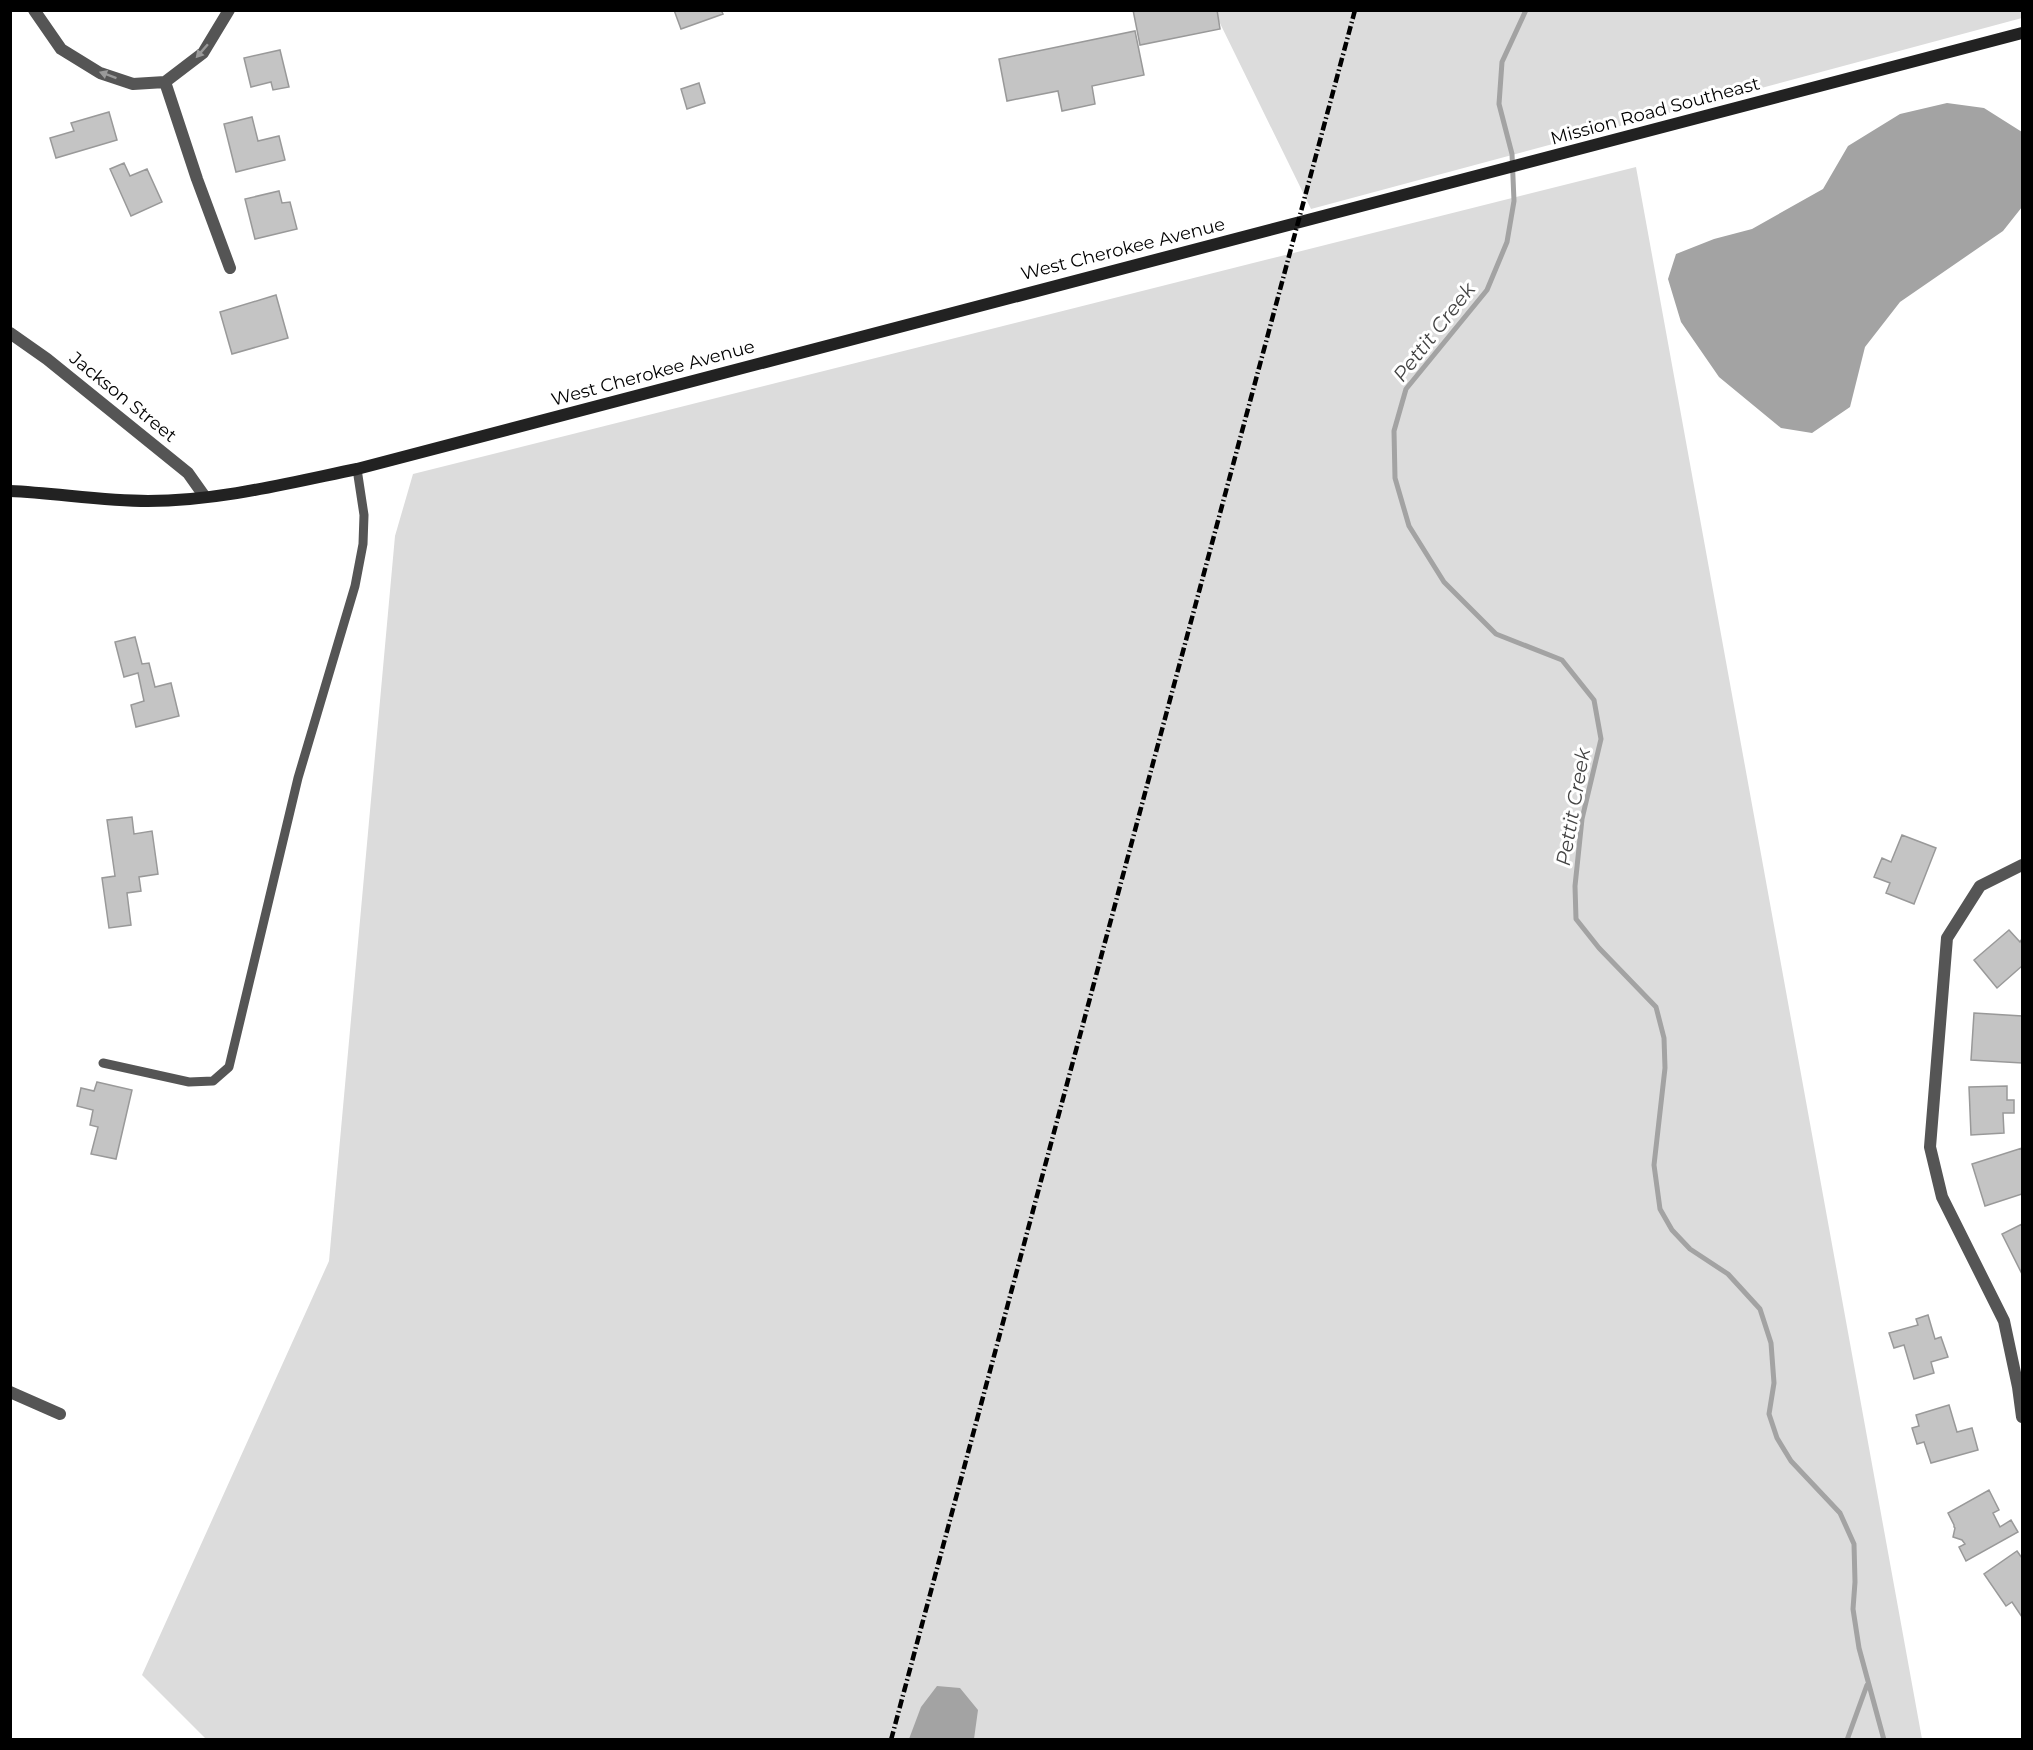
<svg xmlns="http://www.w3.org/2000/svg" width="2033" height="1750" font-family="Montserrat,sans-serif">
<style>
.green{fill:#dcdcdc}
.water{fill:#a3a3a3}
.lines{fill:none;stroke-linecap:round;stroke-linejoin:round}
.stream{stroke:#a3a3a3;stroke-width:5}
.building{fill:#c4c4c4;stroke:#999;stroke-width:1.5}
.lane{stroke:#555;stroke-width:9}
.street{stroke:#555;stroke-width:12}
.secondary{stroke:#222;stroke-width:12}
.rail{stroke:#000;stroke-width:4.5;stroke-dasharray:9 3 1.5 3;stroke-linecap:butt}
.oneway{fill:#999}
.labels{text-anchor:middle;stroke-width:6;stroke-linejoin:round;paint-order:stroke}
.street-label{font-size:18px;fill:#000;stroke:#fff}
.water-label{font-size:20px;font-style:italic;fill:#444;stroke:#fff}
</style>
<rect width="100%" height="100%" fill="#fff"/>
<path class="green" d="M2022 10V18L1311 209 1214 11Z
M1636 167 1922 1739 207 1740 142 1675 329 1261 395 536 413 474Z"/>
<path class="water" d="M1947 103 1984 108 2022 132V207L2003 231 1900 302 1865 347 1850 407 1812 433 1781 428 1719 377 1681 322 1668 279 1676 254 1714 239 1752 229 1823 189 1848 146 1900 114Z
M937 1686 960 1688 978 1710 974 1739H909L921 1707Z"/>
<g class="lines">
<path class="stream" d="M1526 10 1502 62 1499 104 1512 154 1514 201 1507 242 1487 290 1406 389 1394 431 1395 478 1409 526 1444 582 1496 634 1562 660 1594 700 1601 739 1582 819 1575 886 1576 919 1599 948 1656 1007 1664 1038 1665 1068 1654 1165 1660 1209 1672 1230 1690 1249 1728 1274 1760 1309 1771 1343 1774 1383 1769 1414 1777 1438 1791 1461 1840 1513 1854 1544 1855 1582 1853 1609 1859 1648 1884 1740
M1847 1740 1867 1685"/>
</g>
<path class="building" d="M674 10H721L723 14 681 29Z
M1133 10H1217L1220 29 1140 45Z
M1135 31 1144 75 1092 86 1095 104 1062 111 1058 91 1007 101 999 59Z
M280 50 289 87 273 90 271 82 251 87 244 58Z
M699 83 705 103 687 109 681 89Z
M109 112 117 140 56 158 50 138 74 131 71 123Z
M252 117 258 141 279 136 285 160 236 172 224 124Z
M124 163 130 176 147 169 162 202 131 216 110 169Z
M279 191 282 203 290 202 297 229 255 239 245 199Z
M276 295 288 338 232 354 220 312Z
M135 637 142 664 149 663 155 687 171 683 179 716 136 727 131 705 144 701 138 673 124 677 115 642Z
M132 817 134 834 152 831 158 874 139 877 141 891 127 893 131 925 109 928 102 878 115 876 107 820Z
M1902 835 1936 848 1914 904 1886 893 1890 883 1874 877 1882 858 1891 862Z
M2009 930 2020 942 2022 939V966L1997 988 1974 960Z
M1974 1013 2022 1016V1063L1971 1060Z
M97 1082 132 1090 116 1159 91 1154 98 1127 90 1125 93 1110 77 1106 81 1088 94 1091Z
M2007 1086V1100H2014V1113H2003L2004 1133 1971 1135 1969 1087Z
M2022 1148V1194L1985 1206 1972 1164Z
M2022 1224V1274L2002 1234Z
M1928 1315 1935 1339 1941 1337 1948 1357 1931 1362 1934 1373 1914 1379 1904 1345 1894 1348 1889 1333 1918 1325 1916 1319Z
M1949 1405 1957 1432 1972 1428 1978 1450 1931 1463 1924 1442 1917 1444 1912 1428 1919 1426 1916 1415Z
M1989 1490 1999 1510 1993 1513 2000 1527 2011 1520 2018 1532 1966 1561 1959 1547 1965 1544 1962 1540 1953 1537 1955 1528 1954 1527V1525L1948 1513Z
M2017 1551 2022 1558V1617L2012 1602 2006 1606 1984 1574Z"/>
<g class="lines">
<path class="lane" d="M103 1063 189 1082 213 1081 229 1067 298 778 355 586 363 544 364 515 357 469"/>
<path class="street" d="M34 10 61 49 100 73 133 84 165 82 203 53 229 10
M165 82 197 179 230 268
M10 333 47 359 188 473 205 497
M2022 865 1980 886 1947 938 1930 1147 1942 1197 2004 1321 2018 1387 2022 1417
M10 1392 60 1414"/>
<path class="secondary" d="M10 491C56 493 102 501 148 501 218 501 289 483 357 469L2022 33"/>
<path class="rail" d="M891 1740 1355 10"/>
</g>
<defs><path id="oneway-solid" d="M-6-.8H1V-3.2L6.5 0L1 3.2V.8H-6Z" transform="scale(1.5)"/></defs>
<g class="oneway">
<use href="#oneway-solid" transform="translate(202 51) rotate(131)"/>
<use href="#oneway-solid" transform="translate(108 75) rotate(-160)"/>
</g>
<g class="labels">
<g class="street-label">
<text transform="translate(1655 111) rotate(-15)" y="6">Mission Road Southeast</text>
<text transform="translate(1123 249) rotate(-14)" y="6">West Cherokee Avenue</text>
<text transform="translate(653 373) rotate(-15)" y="6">West Cherokee Avenue</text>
<text transform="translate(123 397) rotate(39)" y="6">Jackson Street</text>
</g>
<g class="water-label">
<text transform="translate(1434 332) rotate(-52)" y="7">Pettit Creek</text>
<text transform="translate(1573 807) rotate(-80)" y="7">Pettit Creek</text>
</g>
</g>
<rect width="2033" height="1750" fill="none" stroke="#000000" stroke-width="24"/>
</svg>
